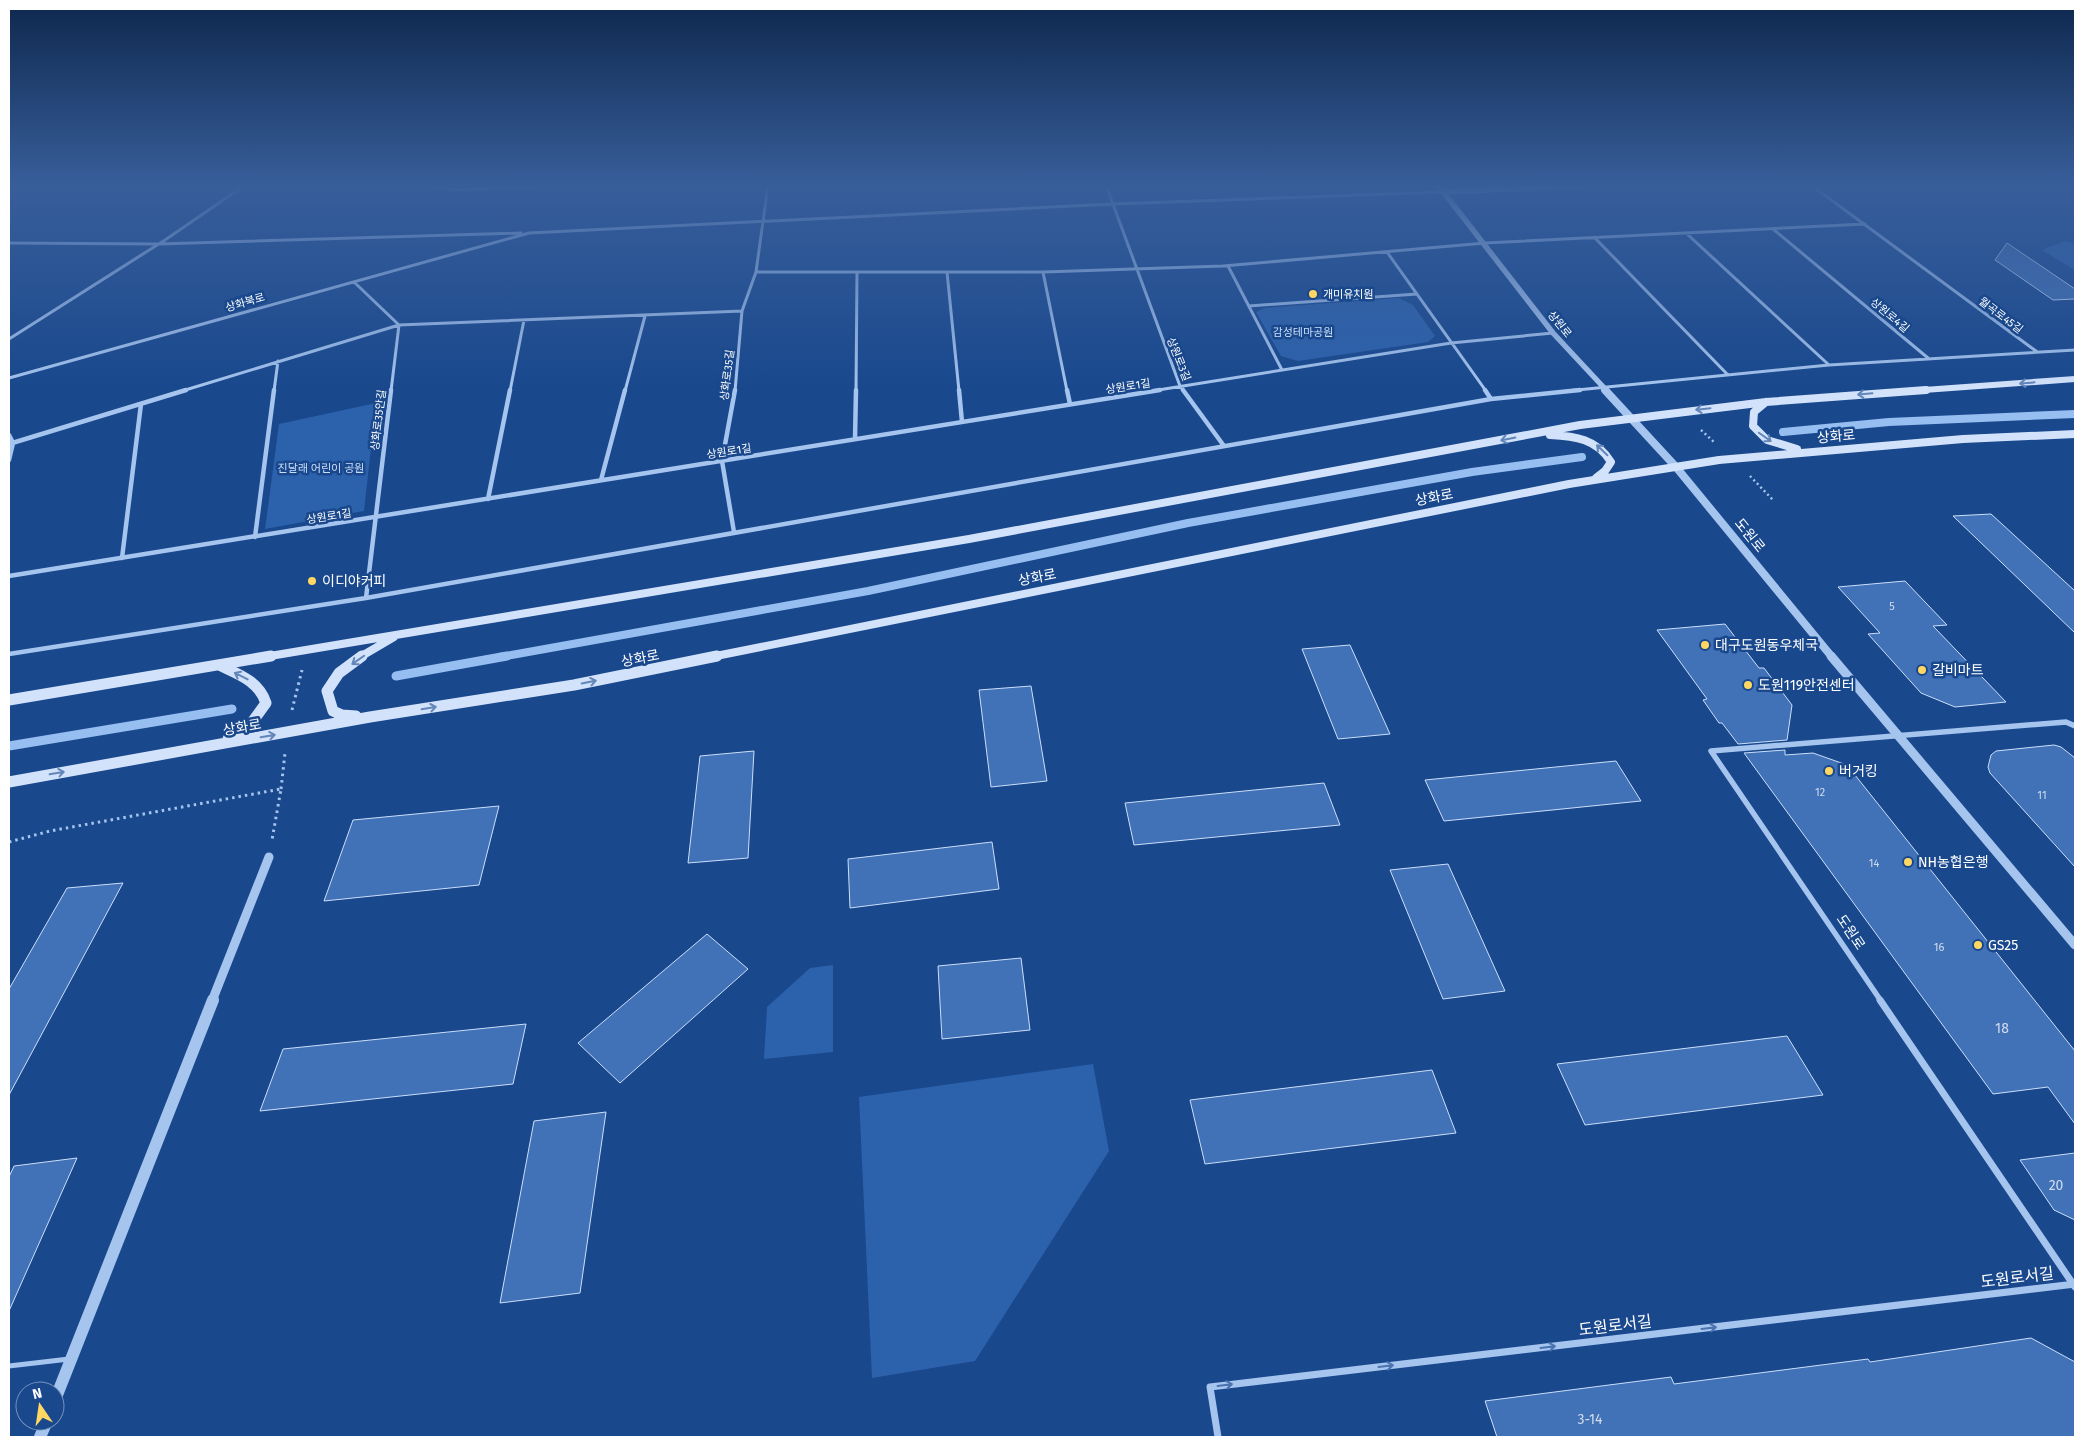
<svg xmlns="http://www.w3.org/2000/svg" width="2084" height="1446" font-family="'Fira Sans','Noto Sans KR',sans-serif">
<style>
.green{fill:#2c61ac}
.lines{fill:none;stroke-linecap:round;stroke-linejoin:round}
.stream-far1{stroke:#97bef1;stroke-width:8}
.stream{stroke:#97bef1;stroke-width:9}
.building{fill:#4171b6;stroke:#cbdffa}
.path-far1{stroke:#a5c4ee;stroke-width:2.5;stroke-dasharray:2 3;stroke-linecap:butt}
.path{stroke:#a5c4ee;stroke-width:3;stroke-dasharray:2.5 4;stroke-linecap:butt}
.service{stroke:#a5c4ee;stroke-width:5}
.minor-far3{stroke:#a5c4ee;stroke-width:3}
.minor-far2{stroke:#a5c4ee;stroke-width:4.5}
.minor-far1{stroke:#a5c4ee;stroke-width:5.5}
.minor{stroke:#a5c4ee;stroke-width:7}
.tertiary-far3{stroke:#a5c4ee;stroke-width:5.5}
.tertiary-far2{stroke:#a5c4ee;stroke-width:8}
.tertiary-far1{stroke:#a5c4ee;stroke-width:9}
.tertiary{stroke:#a5c4ee;stroke-width:12}
.secondary-far2{stroke:#d2e2fa;stroke-width:6}
.secondary-far1{stroke:#d2e2fa;stroke-width:8}
.secondary{stroke:#d2e2fa;stroke-width:11}
.oneway{stroke:#6386b9}
.oneway2{stroke:#4a73af}
.poi-dot{fill:#ffd762;stroke:#19488d;stroke-width:2}
.labels{text-anchor:middle;stroke-width:5;stroke-linejoin:round;paint-order:stroke}
.far-poi-label{font-size:11px;fill:#fff;stroke:#19488d;text-anchor:start}
.far-street-label{font-size:11px;fill:#fff;stroke:#19488d}
.far-park-label{font-size:11px;fill:#cbdffa;stroke:#19488d}
.number-label{font-size:11px;fill:#d0dced}
.street-label{font-size:14px;fill:#fff;stroke:#19488d}
.poi-label{font-size:14px;fill:#fff;stroke:#19488d;text-anchor:start}
.near-number-label{font-size:14px;fill:#d0dced}
.near-street-label{font-size:16px;fill:#fff;stroke:#19488d}
</style>
<rect width="100%" height="100%" fill="#19488d"/>
<path class="green" d="M2065 241 2075 244V270L2042 250Z
M1399 298 1413 305 1435 336 1428 342 1298 361 1281 356 1256 312 1264 308Z
M376 403 364 511 265 529 279 424Z
M833 965V1052L764 1059 767 1007 810 968Z
M1093 1064 1109 1151 975 1361 872 1378 859 1097Z"/>
<g class="lines">
<path class="stream-far1" d="M1783 432 1889 422 2075 414
M500 657 868 591 1188 523 1472 472 1582 457"/>
<path class="stream" d="M396 676 507 656
M9 746 232 709"/>
</g>
<path class="building" d="M2007 243 2075 289V299L2053 300 1995 260Z
M1991 514 2075 591V633L1953 516Z
M1905 581 1947 625 1933 626 2006 702 1955 707 1921 693 1868 634 1880 633 1838 587Z
M1725 624 1759 668H1764L1792 705 1787 740 1738 744 1722 723H1719L1703 700 1707 699 1657 630Z
M1350 645 1390 734 1338 739 1302 649Z
M1031 686 1047 781 991 787 979 690Z
M2054 745 2061 747 2075 758V867L1990 773 1988 767 1991 755 1996 751Z
M1785 750V755L1813 753 1847 765 2075 1051V1124L2048 1087 1993 1094 1744 753Z
M754 751 748 858 688 863 700 756Z
M1616 761 1641 801 1444 821 1425 780Z
M1324 783 1340 825 1134 845 1125 803Z
M499 806 479 885 324 901 353 820Z
M992 842 999 889 850 908 848 859Z
M1448 864 1505 991 1443 999 1390 870Z
M123 883 73 976 9 1095V989L67 888Z
M707 934 748 969 620 1083 578 1043Z
M1021 958 1030 1030 942 1039 938 966Z
M526 1024 513 1084 260 1111 283 1049Z
M1787 1036 1823 1095 1585 1125 1557 1064Z
M1432 1070 1456 1133 1205 1164 1190 1100Z
M606 1112 580 1293 500 1303 534 1121Z
M2075 1153V1220L2054 1210 2020 1160Z
M77 1158 9 1311V1177L14 1166Z
M2031 1338 2075 1362V1437H1497L1485 1401 1671 1377 1674 1384 1868 1359 1870 1362Z"/>
<g class="lines">
<path class="path-far1" d="M1701 430 1715 443
M1750 476 1773 500"/>
<path class="path" d="M292 710 302 670
M281 789 285 753
M9 842 50 831 281 789 272 840"/>
<path class="service" d="M9 1366 69 1359"/>
<path class="minor-far3" d="M425 185 454 190 582 185
M1106 185 1180 386 1184 391
M1811 185 2036 351
M1773 229 1928 358
M1686 233 1829 365
M1594 237 1728 375
M9 243 159 244 521 233
M1387 252 1486 391
M1228 266 1282 370
M756 272H1043L1223 266 1485 243 1865 224
M947 272 959 391
M1043 272 1067 391
M354 282 399 325 391 391
M1249 306 1417 294
M9 339 165 240 245 185
M9 378 529 233 1113 204 1443 192
M182 391 399 325 742 311
M274 391 278 361
M510 391 524 320
M625 391 645 316
M735 391 742 311 756 272 768 185
M856 391 857 272
M1152 391 1451 343 1553 333
M1567 391 1829 365 2075 350"/>
<path class="minor-far2" d="M959 390 962 422
M1067 390 1070 404
M1183 390 1224 446
M1485 390 1491 399
M9 435 13 443 9 460
M855 439 856 390
M9 444 186 390
M601 480 625 390
M488 499 510 390
M734 532 722 461 735 390
M255 537 274 390
M122 558 141 404
M9 576 1160 390
M366 598 391 390
M9 654 366 598 1491 399 1580 390"/>
<path class="minor-far1" d="M1881 1001 1711 751 2066 722 2075 726"/>
<path class="minor" d="M1880 1000 2075 1287
M1218 1437 1210 1387 2075 1284"/>
<path class="tertiary-far3" d="M1438 185 1553 333 1607 391
M1443 192 1598 185"/>
<path class="tertiary-far2" d="M1605 390 1676 467 1832 657"/>
<path class="tertiary-far1" d="M1831 656 2075 945
M212 1001 269 857"/>
<path class="tertiary" d="M55 1400 213 1000
M40 1437 47 1421"/>
<path class="secondary-far2" d="M1910 391 2075 379"/>
<path class="secondary-far1" d="M1766 402 1754 412 1753 426 1767 440 1797 449
M1550 435C1575 436 1597 439 1611 462L1605 471 1596 478
M264 657 969 539 1580 425 1766 402 1926 390
M360 657 394 637
M711 657 1569 484 1719 460 1963 439 2075 434"/>
<path class="secondary" d="M219 665C238 674 259 681 266 703L250 725 228 739
M9 700 271 656
M356 716 342 715 333 711 327 691 339 673 362 656
M9 782 370 717 574 685 717 656"/>
</g>
<defs><path id="oneway-shaft" d="M-6 0H5M1.5-3L5.5 0L1.5 3" fill="none" stroke-width="1.6" stroke-linecap="round" stroke-linejoin="round" transform="scale(1.25)"/></defs>
<g class="oneway">
<use href="#oneway-shaft" transform="translate(2027 383) rotate(175)"/>
<use href="#oneway-shaft" transform="translate(1865 394) rotate(175)"/>
<use href="#oneway-shaft" transform="translate(1703 409) rotate(174)"/>
<use href="#oneway-shaft" transform="translate(1765 437) rotate(35)"/>
<use href="#oneway-shaft" transform="translate(1508 439) rotate(169)"/>
<use href="#oneway-shaft" transform="translate(1602 450) rotate(-136)"/>
<use href="#oneway-shaft" transform="translate(358 660) rotate(145)"/>
<use href="#oneway-shaft" transform="translate(241 676) rotate(-153)"/>
<use href="#oneway-shaft" transform="translate(589 682) rotate(-11)"/>
<use href="#oneway-shaft" transform="translate(429 708) rotate(-9)"/>
<use href="#oneway-shaft" transform="translate(268 736) rotate(-10)"/>
<use href="#oneway-shaft" transform="translate(57 773) rotate(-10)"/>
</g>
<g class="oneway2">
<use href="#oneway-shaft" transform="translate(1709 1328) rotate(-7)"/>
<use href="#oneway-shaft" transform="translate(1548 1347) rotate(-7)"/>
<use href="#oneway-shaft" transform="translate(1386 1366) rotate(-7)"/>
<use href="#oneway-shaft" transform="translate(1225 1385) rotate(-7)"/>
</g>
<linearGradient id="sky" x2="0" y2="1"><stop stop-color="#0e284e"/><stop offset="0.48" stop-color="#385e9a"/><stop offset="1" stop-color="#385e9a" stop-opacity="0"/></linearGradient>
<rect width="2084" height="388" fill="url(#sky)"/>
<g class="poi-dot">
<circle cx="1313" cy="294" r="5"/>
<circle cx="312" cy="581" r="5"/>
<circle cx="1705" cy="645" r="5"/>
<circle cx="1922" cy="670" r="5"/>
<circle cx="1748" cy="685" r="5"/>
<circle cx="1829" cy="771" r="5"/>
<circle cx="1908" cy="862" r="5"/>
<circle cx="1978" cy="945" r="5"/>
</g>
<g class="labels">
<g class="far-poi-label">
<text x="1323" y="298">개미유치원</text>
</g>
<g class="far-street-label">
<text transform="translate(245 302) rotate(-16)" y="4">상화북로</text>
<text transform="translate(1890 315) rotate(40)" y="4">상원로4길</text>
<text transform="translate(2001 315) rotate(37)" y="4">월곡로45길</text>
<text transform="translate(1560 324) rotate(51)" y="4">상원로</text>
<text transform="translate(1179 359) rotate(68)" y="4">상원로3길</text>
<text transform="translate(727 375) rotate(-83)" y="4">상화로35길</text>
<text transform="translate(1128 386) rotate(-9)" y="4">상원로1길</text>
<text transform="translate(378 420) rotate(-83)" y="4">상화로35안길</text>
<text transform="translate(729 451) rotate(-9)" y="4">상원로1길</text>
<text transform="translate(329 516) rotate(-9)" y="4">상원로1길</text>
</g>
<g class="far-park-label">
<text x="1303" y="336">감성테마공원</text>
<text x="321" y="472">진달래 어린이 공원</text>
</g>
<g class="number-label">
<text x="1892" y="610">5</text>
<text x="1820" y="796">12</text>
<text x="2042" y="799">11</text>
<text x="1874" y="867">14</text>
<text x="1939" y="951">16</text>
</g>
<g class="street-label">
<text transform="translate(1836 436) rotate(-5)" y="5">상화로</text>
<text transform="translate(1434 497) rotate(-11)" y="5">상화로</text>
<text transform="translate(1750 535) rotate(51)" y="5">도원로</text>
<text transform="translate(1037 577) rotate(-11)" y="5">상화로</text>
<text transform="translate(640 658) rotate(-11)" y="5">상화로</text>
<text transform="translate(242 727) rotate(-10)" y="5">상화로</text>
<text transform="translate(1851 932) rotate(56)" y="5">도원로</text>
</g>
<g class="poi-label">
<text x="322" y="586">이디야커피</text>
<text x="1715" y="650">대구도원동우체국</text>
<text x="1932" y="675">갈비마트</text>
<text x="1758" y="690">도원119안전센터</text>
<text x="1839" y="776">버거킹</text>
<text x="1918" y="867">NH농협은행</text>
<text x="1988" y="950">GS25</text>
</g>
<g class="near-number-label">
<text x="2002" y="1033">18</text>
<text x="2056" y="1190">20</text>
<text x="1590" y="1424">3-14</text>
</g>
<g class="near-street-label">
<text transform="translate(2017 1277) rotate(-7)" y="6">도원로서길</text>
<text transform="translate(1615 1325) rotate(-7)" y="6">도원로서길</text>
</g>
</g>
<rect width="2084" height="1446" fill="none" stroke="#ffffff" stroke-width="20"/>
<g transform="translate(40 1406) rotate(347)"><circle r="24" fill="#19488d" stroke="#7591bb"/>
<path d="M0-4L9 19L0 12L-9 19Z" fill="#ffd762"/>
<text y="-8" font-size="14" font-weight="bold" text-anchor="middle" fill="#ffffff">N</text>
</g>
</svg>
